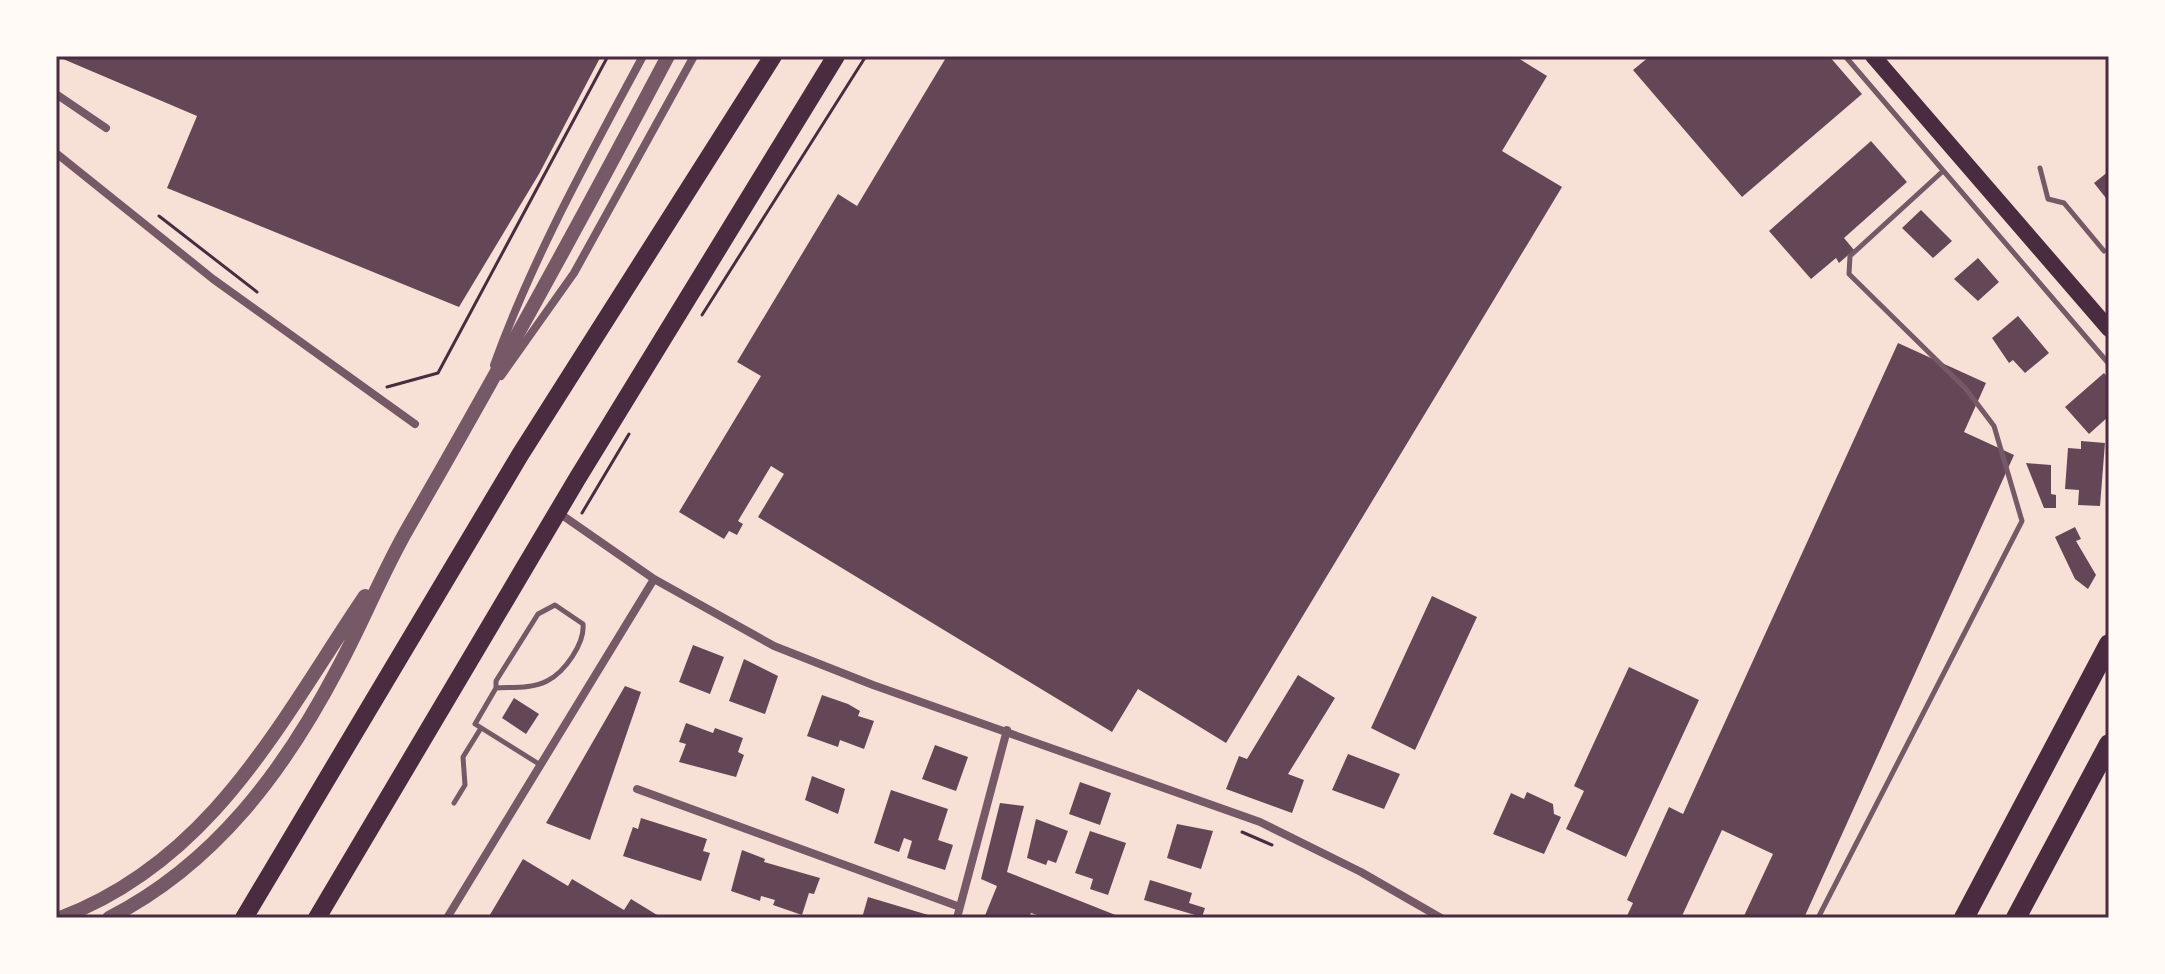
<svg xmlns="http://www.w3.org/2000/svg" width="2165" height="974" font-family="'Source Serif 4',serif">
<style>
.building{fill:#644757}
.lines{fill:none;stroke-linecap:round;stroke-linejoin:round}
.path{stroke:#4a2c40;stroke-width:3}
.service{stroke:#755966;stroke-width:5}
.minor{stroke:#755966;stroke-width:8}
.tertiary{stroke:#755966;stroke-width:14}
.primary{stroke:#4a2c40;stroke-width:16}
.trunk{stroke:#4a2c40;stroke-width:18}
.motorway{stroke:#4a2c40;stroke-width:20}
.neatline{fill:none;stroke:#4a2c40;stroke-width:3}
</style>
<rect width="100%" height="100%" fill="#f7e1d7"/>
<path class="building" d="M56 56H601L539 174 459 307 167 188 197 116Z
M947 56H1515L1547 76 1502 151 1562 187 1226 743 1138 689 1112 732 758 517 784 474 771 466 738 521 743 524 737 535 729 531 724 539 679 512 761 376 737 362 838 194 857 206Z
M1650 56H1829L1862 94 1742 197 1633 70Z
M1871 141 1907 182 1844 238 1854 250 1839 263 1836 258 1811 279 1769 231Z
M2109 171V202L2094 183Z
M1921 210 1952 241 1933 258 1902 228Z
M1978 258 1999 282 1978 301 1954 279Z
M2018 316 2049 353 2025 373 2013 360 2009 363 1992 338Z
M1898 343 1986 383 1964 432 2014 455 1804 918H1743L1773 854 1722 830 1681 918H1626L1633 903 1627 900 1669 807 1683 814Z
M2104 373 2109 379V416L2089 434 2065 407Z
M2081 441 2105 443 2100 506 2078 505 2079 490 2065 489 2068 448 2081 449Z
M2026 463 2051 465V494L2056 495V508H2044Z
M2075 527 2081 539 2076 541 2096 575 2088 589 2075 579 2055 537Z
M1432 596 1477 617 1415 750 1371 728Z
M693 645 724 657 710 694 679 682Z
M744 659 778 676 765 714 729 701Z
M1629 667 1699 700 1626 857 1566 829 1584 791 1574 786Z
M1298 675 1335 698 1288 774 1304 780 1292 813 1226 789 1239 756 1247 759Z
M625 686 641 692 590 840 546 823Z
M822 695 848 704 860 711 858 716 874 721 864 749 840 740 838 747 807 736Z
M514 698 539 714 526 734 502 718Z
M686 723 713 733 715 728 743 738 738 752 744 755 736 777 679 762 686 744 679 742Z
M935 745 968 757 956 791 922 779Z
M1348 754 1400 774 1384 809 1332 790Z
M812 776 845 789 838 814 805 800Z
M1080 782 1111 793 1100 825 1069 814Z
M891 790 948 809 938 840 953 845 945 870 907 858 912 841 904 838 899 852 874 843Z
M1527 792 1553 804 1554 814 1561 817 1544 854 1493 834 1511 793 1524 799Z
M1000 803 1024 806 1007 872 1123 918H1046L1031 913 1029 918H984L997 886 981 879Z
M641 818 707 839 703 851 710 853 701 881 623 856 633 827 638 829Z
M1036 819 1068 831 1056 863 1048 860 1046 865 1027 858Z
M1177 824 1213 831 1201 869 1167 858Z
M1090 831 1126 843 1108 895 1090 889 1093 879 1075 873Z
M742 850 765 859 764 862 820 878 814 894 809 893 802 915 773 905 775 900 761 896 760 901 731 891Z
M523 859 568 886 572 879 624 910 631 899 662 918H488Z
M1150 880 1192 893 1189 903 1205 908 1202 917 1144 900Z
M868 897 935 917V918H862Z"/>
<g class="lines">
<path class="path" d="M159 216 257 292
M702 315 866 56
M387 387 438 373 608 56
M582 513 629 434
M1242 832 1272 845"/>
<path class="service" d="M1845 56 2109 364
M2040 168 2048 199 2064 203 2104 251
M496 688V681L538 614 555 605 583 624C585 643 565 672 547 681 532 689 511 687 496 688L475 724 539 764
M454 803 465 785 463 757 481 728
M1818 918 2022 521 1994 426 1966 389 1849 274 1850 256 1943 171"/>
<path class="minor" d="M56 94 106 128
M56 153 213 279 415 424
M494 365C533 257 589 157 643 56
M501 376 574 273 694 56
M559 513 654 579 774 646 873 685 1260 822 1361 872 1441 918
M637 789 960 907
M447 918 654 579
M957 918 1007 730"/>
<path class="tertiary" d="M60 918C213 860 279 723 365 596
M109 918C215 864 284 771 338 668 363 622 382 573 408 528 498 372 584 215 668 56"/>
<path class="primary" d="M1873 56 2109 329"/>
<path class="trunk" d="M244 918 520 455 773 56
M317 918 577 479 836 56"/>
<path class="motorway" d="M1964 918 2109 644
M2016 918 2109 744"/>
</g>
<rect width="2165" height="974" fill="none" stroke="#fffaf5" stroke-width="116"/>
<rect x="58" y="58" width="2049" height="858" class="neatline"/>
</svg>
